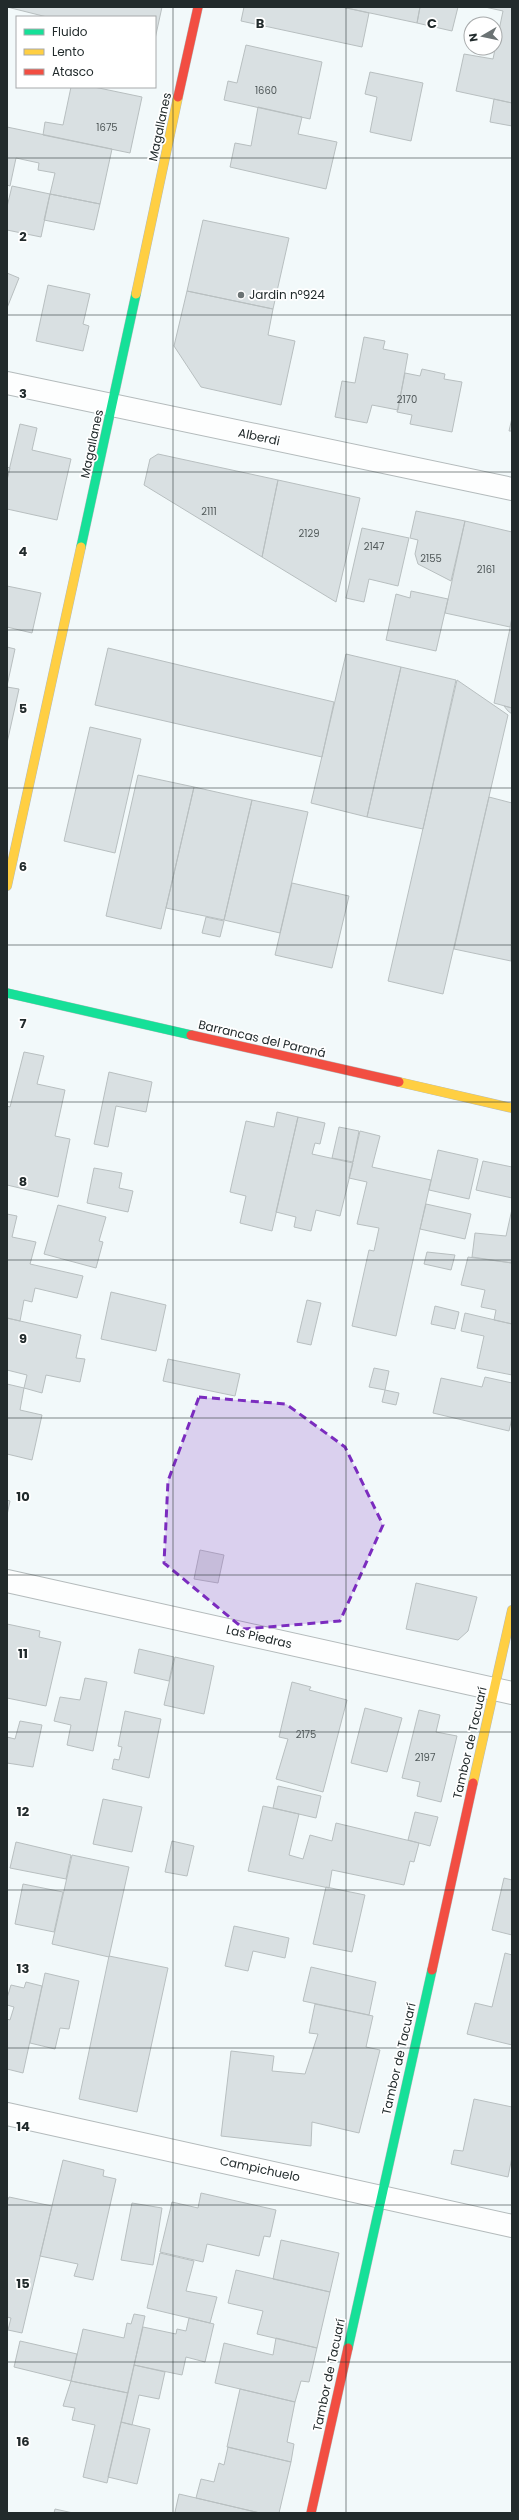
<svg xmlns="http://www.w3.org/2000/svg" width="519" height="2520" font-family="Poppins,sans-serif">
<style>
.building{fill:#d9e0e2;stroke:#b8bfc0}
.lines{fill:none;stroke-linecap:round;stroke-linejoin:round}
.street-casing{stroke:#b4bbbc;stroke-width:24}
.fast-casing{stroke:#b4bbbc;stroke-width:10}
.slow-casing{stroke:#b4bbbc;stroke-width:10}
.jam-casing{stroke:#b4bbbc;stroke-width:10}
.street{stroke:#fdfefe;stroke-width:22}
.fast{stroke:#16e098;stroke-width:9}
.slow{stroke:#ffcf43;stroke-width:9}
.jam{stroke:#f24e42;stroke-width:9}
.marked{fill:#7b2cbf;fill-opacity:0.2;stroke:#7b2cbf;stroke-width:3;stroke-dasharray:8 5;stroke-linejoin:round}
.grid{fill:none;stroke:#222b2c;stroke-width:1;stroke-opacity:0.55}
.poi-dot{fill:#6b7374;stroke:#fff;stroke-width:1.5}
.labels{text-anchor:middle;stroke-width:3.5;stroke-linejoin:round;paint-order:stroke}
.number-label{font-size:10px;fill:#51595a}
.street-label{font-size:12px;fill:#222b2c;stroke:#fff}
.poi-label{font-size:12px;fill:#222b2c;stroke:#fff;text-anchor:start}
.grid-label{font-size:13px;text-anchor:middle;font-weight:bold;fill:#222b2c;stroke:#fff;stroke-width:3.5;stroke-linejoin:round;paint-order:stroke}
</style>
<rect width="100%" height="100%" fill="#f2f9fa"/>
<path class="building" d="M7 7H162L155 39V17H47Z
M244 7H342L369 13 362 47 241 21Z
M342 7H420L417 23Z
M420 7H458L452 31 417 23Z
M485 7H512V103L456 91 464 54 493 59 503 11Z
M246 45 322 62 310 119 224 100 228 81 237 83Z
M370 72 423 83 411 141 370 132 377 97 365 94Z
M71 87H94L142 97 130 153 43 135 45 122 63 125Z
M494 99 512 103V126L490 122Z
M258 107 302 117 298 134 337 142 326 189 230 167 235 143 251 146Z
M7 127 112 149 100 204 50 194 55 173 38 170 39 163 16 158 10 186 7 185Z
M12 186 50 194 41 237 7 230V207Z
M50 194 100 204 94 230 44 220Z
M203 220 289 238 273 309 187 291Z
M7 273 19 278 7 308Z
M48 285 90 294 83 324 89 326 83 351 36 341Z
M187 291 273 309 268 335 295 341 281 405 201 387 174 346Z
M364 337 385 341 383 349 408 354 398 410 372 405 367 423 335 417 342 381 355 383Z
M422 369 445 374 444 379 462 382 452 432 410 424 412 415 397 412 405 373 420 376Z
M512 418V431H509Z
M20 424 37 428 32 450 71 459 57 520 7 509V479Z
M158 454 278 480 262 557 144 485 150 459Z
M7 467 10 468 7 480Z
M278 480 360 498 336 602 262 557Z
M416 511 465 521 451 581 418 564 415 554 418 540 410 538Z
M465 521 512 532V617L510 627 445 613Z
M362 528 409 538 398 586 369 579 364 602 346 598Z
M7 586 41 593 32 633 7 627Z
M411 591 448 599 436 651 386 640 396 594 410 598Z
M512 619V708L494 703Z
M7 647 15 649 7 686Z
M108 648 334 702 322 757 95 705Z
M346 654 401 667 367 817 311 803Z
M401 667 456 680 423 829 367 817Z
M457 680 508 715 443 994 388 981Z
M7 687 19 689 7 743Z
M504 706 512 708V714L508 711Z
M90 727 141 739 115 853 64 841Z
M138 775 194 787 161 929 106 916Z
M194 787 252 800 224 920 166 908Z
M489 797 512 803 511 961 454 949Z
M252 800 308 812 280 933 224 920Z
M292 883 349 896 332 968 275 955Z
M206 917 224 921 220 937 202 933Z
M24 1052 44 1056 37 1084 65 1090 55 1136 70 1139 58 1197 7 1185V1106L10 1107Z
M109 1072 152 1082 146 1112 116 1106 108 1147 94 1144Z
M277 1112 298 1117 272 1231 240 1223 246 1196 230 1192 246 1121 274 1127Z
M298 1117 325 1123 320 1144 315 1143 312 1154 353 1163 340 1216 316 1210 311 1231 294 1227 296 1217 276 1212Z
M339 1127 359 1131 353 1162 332 1158Z
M360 1131 380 1136 372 1167 431 1180 396 1336 352 1326 369 1250 374 1251 379 1228 357 1224 367 1182 349 1178Z
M438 1150 478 1159 469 1199 429 1190Z
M483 1161 512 1167V1198L476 1190Z
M94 1168 122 1173 119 1188 133 1191 128 1212 87 1203Z
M426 1204 471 1214 465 1239 420 1229Z
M58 1205 106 1217 99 1241 103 1242 96 1268 44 1254Z
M512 1209V1263L472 1257 475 1233 506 1236Z
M7 1214 17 1216 12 1237 36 1242 30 1264 83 1276 77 1298 35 1288 32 1302 24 1300 20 1321 7 1318Z
M427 1252 455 1255 451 1270 424 1264Z
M468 1257 512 1263V1324L494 1320 496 1310 481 1307 485 1290 461 1285Z
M111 1292 166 1305 156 1351 101 1339Z
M307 1300 321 1303 311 1345 297 1342Z
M435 1306 459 1312 455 1329 431 1324Z
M465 1313 512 1324V1375L477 1368 484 1336 461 1331Z
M7 1318 81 1335 76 1358 85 1359 80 1382 46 1375 42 1393 24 1388 27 1375 7 1370Z
M168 1359 240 1374 235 1396 163 1381Z
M374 1368 389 1371 385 1390 369 1387Z
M485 1377 512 1383V1418L509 1431 433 1413 441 1378 482 1387Z
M7 1384 24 1388 20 1410 42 1415 32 1460 7 1454Z
M385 1390 399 1393 396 1405 382 1402Z
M7 1500 10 1501 7 1515Z
M200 1550 224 1555 218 1583 194 1579Z
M416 1583 477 1597 468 1631 458 1640 406 1629Z
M7 1624 40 1631 39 1637 61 1642 46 1706 7 1698Z
M139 1649 174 1657 169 1681 134 1673Z
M175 1657 214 1666 204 1714 164 1705Z
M85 1678 107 1682 93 1751 67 1745 71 1725 54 1721 60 1697 80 1700Z
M292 1682 311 1687 309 1690 347 1700 323 1792 276 1779 288 1739 279 1737Z
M365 1708 402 1718 387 1772 351 1763Z
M419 1710 440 1715 436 1732 457 1736 441 1802 417 1796 420 1782 402 1778Z
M125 1711 161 1719 149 1778 112 1769 114 1759 119 1760 122 1747 118 1746Z
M20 1721 42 1725 33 1767 7 1763V1737L15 1739Z
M278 1786 321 1796 316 1818 273 1808Z
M103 1799 142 1807 132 1852 93 1844Z
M263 1806 299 1814 289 1855 303 1859 310 1835 332 1841 336 1823 419 1843 414 1862 410 1861 404 1885 332 1870 329 1888 248 1871Z
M415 1812 438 1817 430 1846 408 1840Z
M172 1841 194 1846 187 1876 165 1872Z
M16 1842 71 1855 66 1879 10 1868Z
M72 1855 129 1867 109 1957 52 1944Z
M504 1878 512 1880V1935L492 1930Z
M23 1884 63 1892 54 1932 15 1924Z
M326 1887 365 1895 352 1952 313 1944Z
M234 1926 289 1938 285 1958 253 1951 248 1971 225 1966Z
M505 1953 512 1955V2045L467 2034 475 2003 492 2007Z
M109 1956 168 1968 137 2112 79 2099Z
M311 1967 376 1982 369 2015 303 2001Z
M45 1973 79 1981 69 2029 60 2028 55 2049 30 2043Z
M26 1982 42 1986 23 2073 7 2069V2019L10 2020 14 2007 7 2005V1998L11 1985 24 1988Z
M315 2004 373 2016 366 2047 380 2050 359 2133 312 2122 311 2146 221 2136 231 2051 274 2056 272 2071 305 2074 318 2034 309 2033Z
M474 2099 512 2107V2157L508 2177 451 2164 454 2150 463 2151Z
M63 2160 104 2170 103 2176 116 2179 93 2280 74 2276 78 2264 40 2256Z
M201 2193 276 2210 270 2237 264 2236 259 2256 207 2244 203 2262 160 2252 172 2202 198 2208Z
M9 2197 52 2206 22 2333 8 2330 11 2318 7 2317V2202Z
M132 2203 162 2208 153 2265 121 2260Z
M281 2240 339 2253 330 2292 273 2279Z
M160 2253 194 2261 186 2291 217 2297 210 2323 147 2308Z
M236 2270 330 2292 317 2348 257 2334 263 2311 228 2303Z
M134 2314 145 2316 128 2393 71 2381 83 2329 124 2338 127 2323 131 2324Z
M189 2318 214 2324 205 2362 186 2357 182 2375 134 2365 143 2327 176 2334 177 2329 186 2331Z
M276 2338 317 2348 309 2382 301 2381 295 2402 215 2383 224 2343 273 2355Z
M20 2341 77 2354 71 2381 14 2367Z
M134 2365 165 2372 159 2399 139 2395 132 2425 121 2422Z
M71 2381 128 2393 107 2483 83 2477 95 2425 72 2420 75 2408 63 2406Z
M240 2389 295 2402 287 2442 294 2444 291 2462 227 2447Z
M121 2422 150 2429 137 2484 108 2477Z
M228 2447 291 2462 279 2513H260L196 2498 201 2479 214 2482 219 2463 224 2465Z
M179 2494 260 2513H177L175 2512Z
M55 2509 73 2513H54Z"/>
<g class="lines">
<defs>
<path id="street" d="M7 383 512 489
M7 1581 512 1693
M7 2114 512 2226"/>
<path id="fast" d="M81 547 136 294
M7 993 191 1035
M348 2348 432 1970"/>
<path id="slow" d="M136 294 178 97
M7 886 81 547
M399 1082 512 1108
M473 1783 512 1610"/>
<path id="jam" d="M178 97 198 7
M191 1035 399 1082
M432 1970 473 1783
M311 2513 348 2348"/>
</defs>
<use href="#street" class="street-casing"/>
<use href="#fast" class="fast-casing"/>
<use href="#slow" class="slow-casing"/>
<use href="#jam" class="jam-casing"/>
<use href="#street" class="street"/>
<use href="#fast" class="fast"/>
<use href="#slow" class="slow"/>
<use href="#jam" class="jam"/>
</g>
<path class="marked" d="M199 1397 286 1404 345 1447 383 1525 340 1621 244 1629 164 1563 168 1481Z"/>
<path class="grid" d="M173 7V2513M346 7V2513M7 158H512M7 315H512M7 472H512M7 630H512M7 788H512M7 945H512M7 1102H512M7 1260H512M7 1418H512M7 1575H512M7 1732H512M7 1890H512M7 2048H512M7 2205H512M7 2362H512"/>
<circle class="poi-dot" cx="241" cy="295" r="4"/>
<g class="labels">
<g class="number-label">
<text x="266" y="94">1660</text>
<text x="107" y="131">1675</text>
<text x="407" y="403">2170</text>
<text x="209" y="515">2111</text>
<text x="309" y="537">2129</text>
<text x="374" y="550">2147</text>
<text x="431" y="562">2155</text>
<text x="486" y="573">2161</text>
<text x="306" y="1738">2175</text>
<text x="425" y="1761">2197</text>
</g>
<g class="street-label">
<text transform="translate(160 127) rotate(-78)" y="4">Magallanes</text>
<text transform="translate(259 437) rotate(12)" y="4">Alberdi</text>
<text transform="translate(92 444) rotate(-78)" y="4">Magallanes</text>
<text transform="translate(262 1039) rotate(13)" y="4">Barrancas del Paraná</text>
<text transform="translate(259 1637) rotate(13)" y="4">Las Piedras</text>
<text transform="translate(470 1743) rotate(-77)" y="4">Tambor de Tacuarí</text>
<text transform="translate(399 2059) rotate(-77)" y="4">Tambor de Tacuarí</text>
<text transform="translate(260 2169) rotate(12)" y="4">Campichuelo</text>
<text transform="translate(329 2375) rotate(-78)" y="4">Tambor de Tacuarí</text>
</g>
<g class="poi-label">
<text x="249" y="299">Jardin nº924</text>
</g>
</g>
<g class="grid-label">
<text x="260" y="28">B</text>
<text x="432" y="28">C</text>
<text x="23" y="241">2</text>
<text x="23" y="398">3</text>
<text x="23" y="556">4</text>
<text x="23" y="713">5</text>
<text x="23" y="871">6</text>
<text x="23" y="1028">7</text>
<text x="23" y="1186">8</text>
<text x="23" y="1343">9</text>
<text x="23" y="1501">10</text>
<text x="23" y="1658">11</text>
<text x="23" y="1816">12</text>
<text x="23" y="1973">13</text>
<text x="23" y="2131">14</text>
<text x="23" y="2288">15</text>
<text x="23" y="2446">16</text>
</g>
<rect width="519" height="2520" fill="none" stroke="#222b2c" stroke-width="16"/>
<rect x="16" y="16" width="140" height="72" fill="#ffffff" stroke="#a7aaab"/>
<rect x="24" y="29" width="20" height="6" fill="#16e098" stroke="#a7aaab"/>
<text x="52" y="36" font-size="12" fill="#222b2c">Fluido</text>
<rect x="24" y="49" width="20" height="6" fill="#ffcf43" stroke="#a7aaab"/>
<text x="52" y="56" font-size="12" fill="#222b2c">Lento</text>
<rect x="24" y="69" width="20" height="6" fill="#f24e42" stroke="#a7aaab"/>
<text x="52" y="76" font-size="12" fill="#222b2c">Atasco</text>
<g transform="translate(483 36) rotate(261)"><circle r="19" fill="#ffffff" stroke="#a7aaab"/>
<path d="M0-3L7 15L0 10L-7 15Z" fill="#6b7374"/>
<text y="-6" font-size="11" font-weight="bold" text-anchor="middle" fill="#222b2c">N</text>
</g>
</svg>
